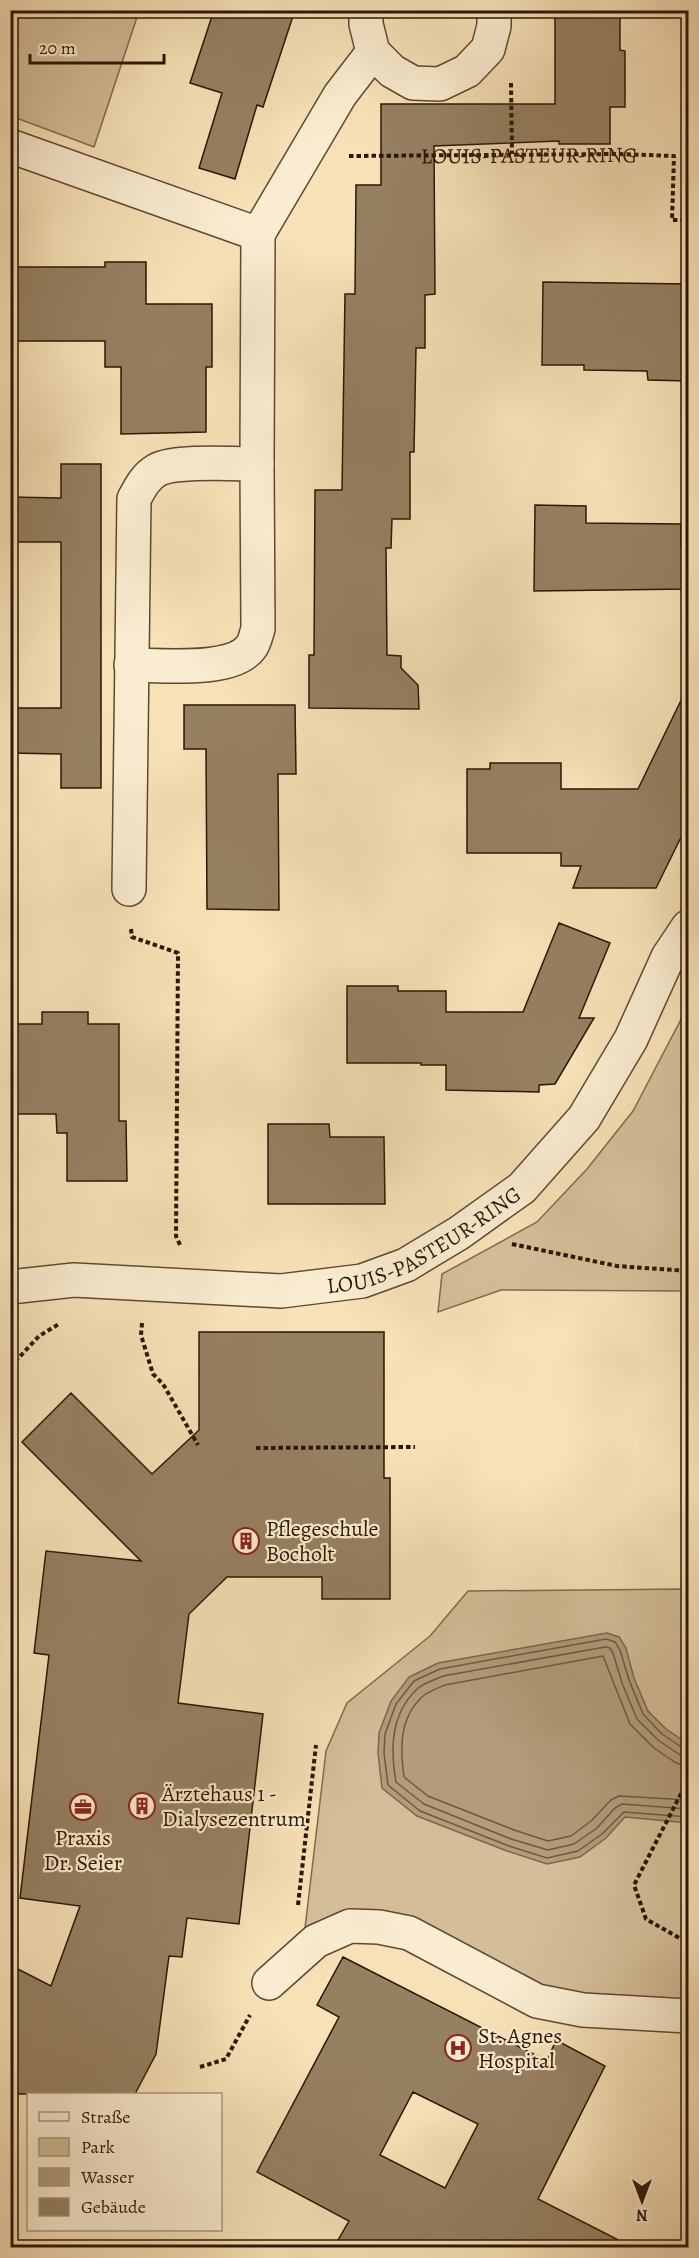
<svg xmlns="http://www.w3.org/2000/svg" width="699" height="2258" font-family="Alegreya,serif">
<style>
.green{fill:#d4be99;stroke:#806a4f;stroke-width:1.5}
.water{fill:#b29c7a;stroke:#7c664b;stroke-width:1.5}
.lines{fill:none;stroke-linecap:round;stroke-linejoin:round}
.shore{stroke:#6f5940;stroke-width:1.5}
.building{fill:#968062;stroke:#2c1605;stroke-width:1.5;fill-rule:evenodd}
.minor-casing{stroke:#5f4932;stroke-width:36}
.path{stroke:#2c1605;stroke-width:4;stroke-dasharray:4.5 3;stroke-linecap:butt}
.minor{stroke:#faecd0;stroke-width:33}
.labels{text-anchor:middle;stroke-width:4.5;stroke-linejoin:round;paint-order:stroke}
.street-label{font-size:22px;fill:#2c1605;stroke:#faecd0}
.poi-label{font-size:22px;fill:#2c1605;stroke:#faecd0;text-anchor:start}
</style>
<rect width="100%" height="100%" fill="#f7e1b7"/>
<filter id="stains"><feTurbulence type="fractalNoise" baseFrequency=".00333" numOctaves="4"/><feColorMatrix values="0 0 0 0 .2 0 0 0 0 .09 0 0 0 0 .02 0 0 0 .5 -.17"/></filter>
<radialGradient id="worn" r=".72"><stop offset=".6" stop-color="#630" stop-opacity="0"/><stop offset="1" stop-color="#630" stop-opacity=".3"/></radialGradient>
<path class="green" d="M13 11H139L94 147 11 116Z
M688 1006V1291L501 1290 438 1312 442 1274 537 1222 587 1169 633 1111Z
M688 1589V2003L585 1997 543 1988 414 1919 355 1909 331 1916 305 1928 326 1751 347 1703 430 1636 468 1591Z"/>
<path class="water" d="M607 1633 619 1637 626 1648 634 1678 648 1711 666 1729 688 1744V1823L625 1817 606 1838 580 1857 547 1864 507 1851 417 1816 382 1788 378 1753 379 1733 391 1701 409 1677 438 1663Z"/>
<g class="lines">
<path class="shore" d="M688 1749 683 1748 662 1734 643 1714 629 1680 620 1650 615 1642 606 1639 440 1669 414 1681 396 1704 385 1734 384 1753 388 1785 420 1811 509 1846 547 1858 578 1851 602 1834 624 1812 688 1817
M688 1757 680 1755 658 1740 637 1719 622 1683 613 1653 610 1648 605 1647 443 1676C435 1680 423 1683 417 1689 391 1714 390 1748 396 1782L424 1804 511 1839 548 1850 574 1844 597 1828 615 1808 622 1804 688 1809
M688 1766 676 1763 654 1748 630 1724 603 1656 445 1685C438 1688 429 1691 423 1696 399 1718 400 1748 404 1777L428 1796 514 1830 548 1841 571 1836 591 1821 611 1800 619 1796 688 1800"/>
</g>
<path class="building" d="M214 10H295L263 107 257 105 235 179 199 168 222 93 190 83Z
M555 10H620V50L625 51V107H610V144H559V141L434 146 435 294 425 295V348H416L414 452H410V519H392L391 548H386L387 655 401 656V668L418 685 419 709 309 708V655H314L315 490H342L345 294H355L356 185H381V104H555Z
M105 262H146V304H212V367H206V432L121 434V367H105V341H10V267H105Z
M543 282 688 284V381L648 380 647 371 584 370V365H542Z
M61 464H101V788H61V754L10 753V708H61V542H10V497L61 498Z
M535 505 586 506V523L681 524V546H688V589L534 591Z
M688 686V823L656 888H573L581 866H561V853H467V769H490V763H561V789H638Z
M184 705H295L296 774H278L279 910 207 909 206 749H184Z
M559 923 610 943 579 1018H594L555 1084 539 1085V1092L446 1090V1065H421V1063H347V986H398V991H446V1012H523Z
M42 1012H88V1024H119V1121H126L127 1181H67V1133H57L56 1114H10V1024H42Z
M268 1124H329L330 1137H384L385 1204H268Z
M199 1332H384V1478H390V1599H322V1577H227L189 1614 178 1703 263 1714 239 1924 187 1918 182 1957 169 1956 156 2054 135 2094H10V1965L51 1986 80 1906 20 1898 49 1655 34 1653 46 1551 141 1561 22 1442 71 1393 152 1474 199 1430Z
M343 1957 547 2061 556 2040 605 2066 538 2199 632 2247H334L349 2221 257 2172 339 2017 317 2005ZM413 2092 478 2124 445 2188 380 2155Z"/>
<g class="lines">
<defs>
<g id="minor">
<path d="M366 10V24L373 52 392 71 413 83 440 84 467 71 488 49 494 26V10"/>
<path d="M10 146 258 234 257 464C234 464 176 460 157 470 145 477 140 488 134 499L129 889"/>
<path d="M258 234 340 95 373 52"/>
<path d="M131 665C160 665 233 673 251 647 255 642 256 634 258 629L257 464"/>
<path id="s2" d="M10 1287 74 1280 281 1291 362 1281 406 1265 459 1233 522 1188 584 1118 631 1039 668 957 688 927"/>
<path d="M269 1983 316 1941 350 1926 379 1927 409 1933 537 2001 583 2010 688 2016"/>
</g>
</defs>
<use href="#minor" class="minor-casing"/>
<g class="path">
<path d="M511 83 512 154"/>
<path id="s1" d="M349 156 618 154 674 156 672 220H688"/>
<path d="M131 929 132 937 178 953 176 1236 180 1245"/>
<path d="M512 1244 617 1266 688 1271"/>
<path d="M142 1323 141 1335 153 1374 163 1384 198 1445"/>
<path d="M10 1367 39 1336 59 1324"/>
<path d="M256 1448 415 1447"/>
<path d="M688 1780 634 1885 646 1919 688 1943"/>
<path d="M298 1905 316 1745"/>
<path d="M200 2067 226 2059 250 2015"/>
</g>
<use href="#minor" class="minor"/>
</g>
<defs>
<symbol id="building-ring" viewBox="-11 -11 22 22"><circle r="9.5" fill="#faecd0" stroke="#8f2418" stroke-width="1.5"/><path d="M-4-6H4V6H1V3H-1V6H-4ZM-2.5-4.3h1.7v1.8h-1.7ZM.8-4.3h1.7v1.8H.8ZM-2.5-1h1.7V.8h-1.7ZM.8-1h1.7V.8H.8Z" fill="#8f2418"/></symbol>
<symbol id="office-ring" viewBox="-11 -11 22 22"><circle r="9.5" fill="#faecd0" stroke="#8f2418" stroke-width="1.5"/><path d="M-6-3h4V-5.5h4V-3h4V5H-6ZM-1-4.5V-3h2v-1.5ZM-6 0V1H6V0Z" fill="#8f2418"/></symbol>
<symbol id="hospital-ring" viewBox="-11 -11 22 22"><circle r="9.5" fill="#faecd0" stroke="#8f2418" stroke-width="1.5"/><path d="M-5-5h3v3.5h4V-5h3V5h-3V1.5h-4V5h-3Z" fill="#8f2418"/></symbol>
</defs>
<g fill-rule="evenodd">
<use href="#building-ring" x="231" y="1526" width="30" height="30"/>
<use href="#building-ring" x="127" y="1791" width="30" height="30"/>
<use href="#office-ring" x="68" y="1792" width="30" height="30"/>
<use href="#hospital-ring" x="443" y="2033" width="30" height="30"/>
</g>
<g class="labels">
<g class="street-label">
<text dy="8" stroke="none"><textPath href="#s1" startOffset="180">LOUIS-PASTEUR-RING</textPath></text>
<text dy="8" stroke="none"><textPath href="#s2" startOffset="426">LOUIS-PASTEUR-RING</textPath></text>
</g>
<g class="poi-label">
<text x="266" y="1536">Pflegeschule<tspan x="266" dy="25">Bocholt</tspan></text>
<text x="162" y="1801">Ärztehaus 1 -<tspan x="162" dy="25">Dialysezentrum</tspan></text>
<text x="83" y="1845" text-anchor="middle">Praxis<tspan x="83" dy="25">Dr. Seier</tspan></text>
<text x="478" y="2043">St. Agnes<tspan x="478" dy="25">Hospital</tspan></text>
</g>
</g>
<rect width="699" height="2258" fill="none" stroke="#f7e1b7" stroke-width="36"/>
<rect x="12" y="12" width="675" height="2234" fill="none" stroke="#2c1605" stroke-width="3"/>
<rect x="18" y="18" width="663" height="2222" fill="none" stroke="#2c1605" stroke-width="1.5"/>
<rect x="27" y="2093" width="195" height="138" fill="#faecd0" stroke="#a8967f" stroke-width="1.5"/>
<rect x="39" y="2112" width="30" height="9" fill="#faecd0" stroke="#a8967f" stroke-width="1.5"/>
<text x="81" y="2123" font-size="18" fill="#2c1605">Straße</text>
<rect x="39" y="2138" width="30" height="18" fill="#d4be99" stroke="#a8967f" stroke-width="1.5"/>
<text x="81" y="2153" font-size="18" fill="#2c1605">Park</text>
<rect x="39" y="2168" width="30" height="18" fill="#b29c7a" stroke="#a8967f" stroke-width="1.5"/>
<text x="81" y="2183" font-size="18" fill="#2c1605">Wasser</text>
<rect x="39" y="2198" width="30" height="18" fill="#968062" stroke="#a8967f" stroke-width="1.5"/>
<text x="81" y="2213" font-size="18" fill="#2c1605">Gebäude</text>
<g transform="translate(642 2201) rotate(180)" stroke="#faecd0" stroke-width="4.5" paint-order="stroke">
<path d="M0-4.5L10 22L0 15L-10 22Z" fill="#2c1605"/>
<text y="-9" font-size="16" font-weight="bold" text-anchor="middle" fill="#2c1605">N</text>
</g>
<path d="M30 54v9h134v-9" fill="none" stroke="#2c1605" stroke-width="3"/>
<text x="39" y="54" font-size="18" fill="#2c1605" stroke="#faecd0" stroke-width="4.5" paint-order="stroke">20 m</text>
<rect width="100%" height="100%" filter="url(#stains)"/>
<rect width="100%" height="100%" fill="url(#worn)"/>
</svg>
